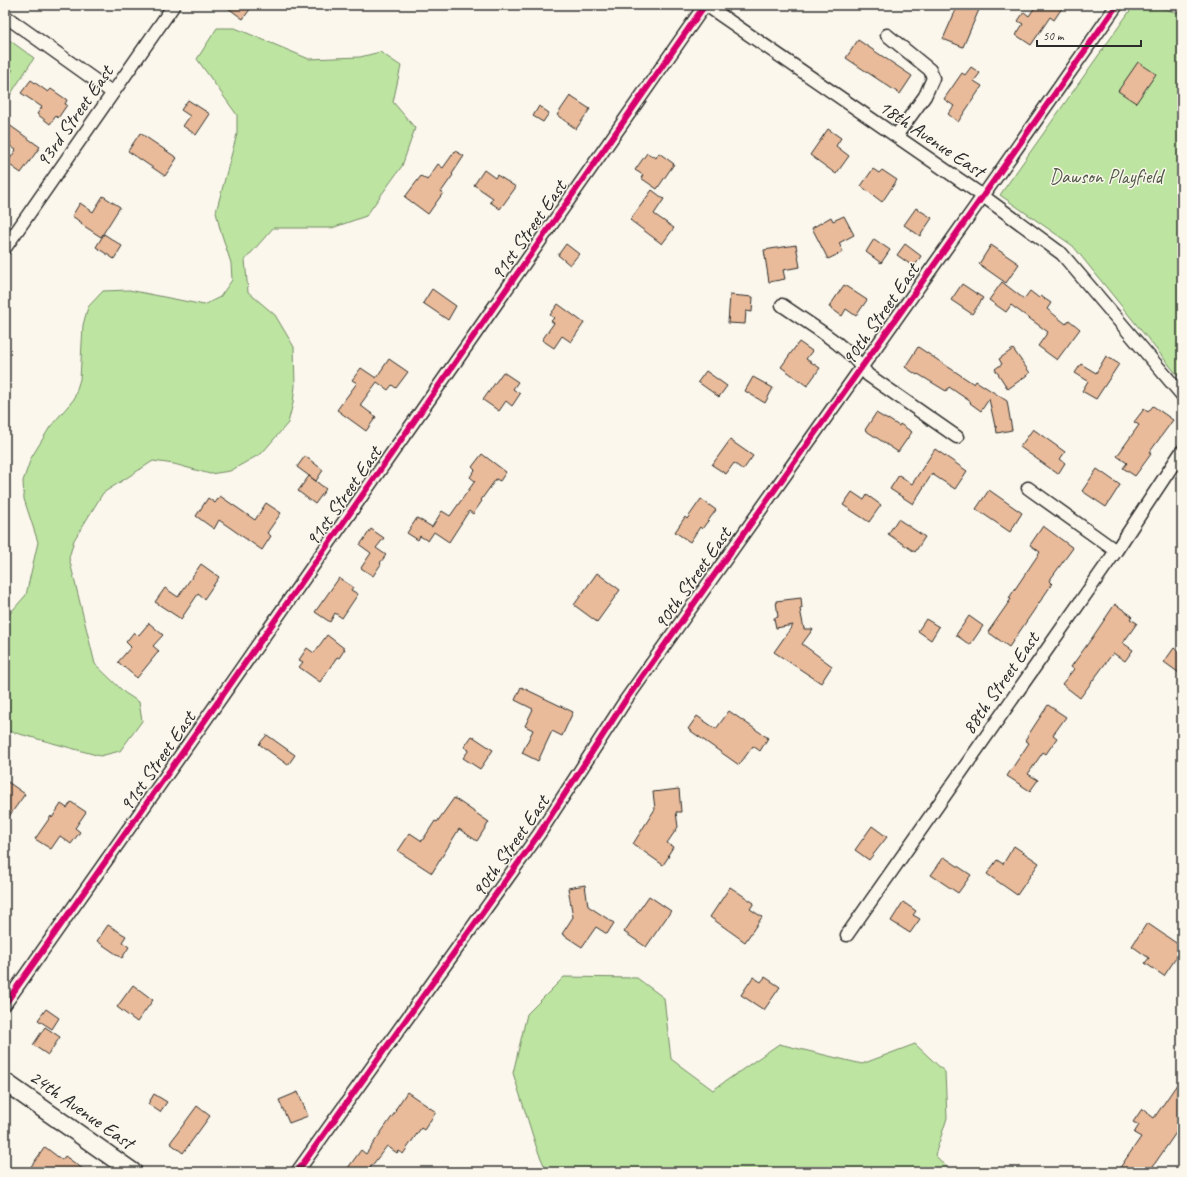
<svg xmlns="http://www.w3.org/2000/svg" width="1187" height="1177" font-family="Caveat,sans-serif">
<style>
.green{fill:#bde5a1;stroke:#748866}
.building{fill:#e9bb9a;stroke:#2b2b2b}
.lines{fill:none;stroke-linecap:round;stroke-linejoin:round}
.street-casing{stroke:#2b2b2b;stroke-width:15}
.secondary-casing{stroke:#2b2b2b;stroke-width:20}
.street{stroke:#fbf7ec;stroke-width:12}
.secondary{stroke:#fbf7ec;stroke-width:17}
.cycleway-casing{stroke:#fbf7ec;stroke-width:8}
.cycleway{stroke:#d6006c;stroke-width:6}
.labels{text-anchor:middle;stroke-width:3;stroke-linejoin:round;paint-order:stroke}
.street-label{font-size:20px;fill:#2b2b2b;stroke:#fbf7ec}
.park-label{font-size:20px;fill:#505a48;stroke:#fbf7ec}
</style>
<rect width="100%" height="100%" fill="#fbf7ec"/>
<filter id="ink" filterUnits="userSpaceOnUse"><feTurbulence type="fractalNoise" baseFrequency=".025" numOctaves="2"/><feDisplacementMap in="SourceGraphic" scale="8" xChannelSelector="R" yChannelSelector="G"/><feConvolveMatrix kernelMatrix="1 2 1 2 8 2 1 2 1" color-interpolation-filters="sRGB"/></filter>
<g filter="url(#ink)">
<path class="green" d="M1134 5H1151L1182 14V381L1073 246 1000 195Z
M217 28H235L309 59 360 57 380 52 401 66 393 102 415 128 402 166 366 216 332 228H273L245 260 248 292 275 315 294 347 295 386 293 403 288 423 262 453 230 471 210 474 174 464 153 461 103 493 74 540 69 558 95 664 125 693 139 702 142 721 120 751 100 756 5 730V619L26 595 38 542 24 499 23 481 31 458 50 427 74 399 80 379 83 325 88 307 103 291 129 290 204 305 220 297 232 280 231 263 220 229 216 212 237 134V115L197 59Z
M5 37 34 58 5 103V81L13 70 5 63Z
M564 977 637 978 664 998 671 1059 713 1090 779 1044 862 1064 915 1044 945 1072 947 1118 935 1155 951 1172H547L537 1149 513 1073 527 1014Z"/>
<path class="building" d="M224 5H253L243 19Z
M958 5H981L963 47 943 39Z
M1032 5H1064L1054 20 1050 17 1031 45 1016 35 1023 24 1018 21 1024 12 1029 16 1035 7Z
M858 40 912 76 900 94 846 58Z
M1138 62 1156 74 1136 103 1118 91Z
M971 67 980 73 974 81 982 86 958 122 948 114 954 106 944 99 962 73 965 75Z
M31 80 48 92 51 89 67 100 65 104 67 105 58 118 56 116 50 124 37 114 42 107 21 93Z
M570 96 590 109 576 129 557 115Z
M188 100 210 114 196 135 183 126 190 116 181 110Z
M539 106 549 113 543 122 533 116Z
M5 122 40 147 21 173 7 163 16 150 9 145 11 143 5 138Z
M828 129 841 138 836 146 849 156 836 174 810 155Z
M140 133 177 158 165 176 128 151Z
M455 151 464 156 452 174 453 175 441 192 443 193 428 214 405 197 421 176 427 180 438 164 443 168Z
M647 153 656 158 659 153 674 164 657 189 641 178 643 175 635 170Z
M873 169 879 173 882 170 897 180 882 202 861 186Z
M484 170 495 178 497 175 516 187 500 209 490 202 493 198 474 185Z
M652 190 664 199 654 214 674 228 662 244 630 220Z
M103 196 120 207 101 237 81 224 82 223 72 216 80 203 93 212Z
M916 208 932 218 920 236 904 225Z
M844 216 854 235 839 243 843 252 828 259 812 228 831 217 833 221Z
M104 234 122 246 114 259 96 247Z
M874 239 890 250 881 263 866 252Z
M566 244 579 254 570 265 558 255Z
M905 244 921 256 914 267 897 255Z
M796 245 800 267 783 270 785 279 769 282 764 250Z
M991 245 1019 264 1006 283 979 264Z
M1002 282 1024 299 1030 291 1039 298 1041 296 1051 303 1047 309 1066 324 1069 320 1080 329 1057 360 1038 346 1048 332 1011 305 1006 312 989 300Z
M962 284 983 298 972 314 951 300Z
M844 285 867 300 856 316 846 309 842 316 829 307Z
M432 289 456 306 448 320 423 303Z
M730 295 753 297 752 312 746 311 745 324 728 323Z
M558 304 584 323 571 342 562 336 554 348 542 340 554 323 551 321 554 318 550 315Z
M799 342 812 351 806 359 820 368 807 386 781 367Z
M918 347 974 384 976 381 1007 401 1012 430 997 433 996 426H995L989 399 981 411 970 403 971 402 949 387 946 391 918 374 917 375 905 367Z
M1013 349 1030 373 1008 389 995 369 1002 364 999 359Z
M1106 356 1119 364 1096 399 1082 391 1088 381 1075 373 1081 364 1096 373Z
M389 359 408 372 396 388 392 385 388 390 377 382 360 405 376 417 366 431 337 410 357 383 352 380 361 368 376 378Z
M706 371 727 386 719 397 698 382Z
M503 372 518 382 513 389 520 394 512 406 506 401 499 411 483 400Z
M753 377 773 388 765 403 745 391Z
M1153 406 1173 420 1149 453 1151 454 1135 476 1123 468 1127 463 1117 456 1139 425 1134 422 1144 409 1148 412Z
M876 413 888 420V419L899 426 900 424 912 432 898 452 865 430Z
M1033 429 1065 452 1060 459 1065 463 1058 474 1020 447Z
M730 440 753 456 743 470 734 463 726 474 712 465Z
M935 449 967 471 955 489 932 474 913 504 890 489 899 475 912 484Z
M482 454 506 472 500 481 496 479 481 500 482 501 473 514 469 511 449 542 434 532 428 541 420 536 418 540 407 533 417 518 432 527 442 511 450 516 475 481 470 477 475 470 472 467Z
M305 456 323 470 316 481 297 467Z
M1097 469 1120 485 1106 507 1082 491Z
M309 476 326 489 315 504 298 491Z
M989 490 1022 513 1010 532 976 509Z
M852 492 864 500 867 495 881 505 869 522 843 505Z
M220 496 255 520 266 503 281 513 267 533 271 536 262 550 219 520 214 529 196 516 208 498 215 503Z
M701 499 716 510 702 529 700 527 690 542 675 532 685 517 687 519Z
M898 519 925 537 915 552 888 534Z
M1043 526 1073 548 1049 581 1052 584 1009 647 988 632 1011 599 1009 598 1040 552 1030 545Z
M371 529 384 538 376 548 386 555 380 563 381 564 373 576 361 568 371 553 360 545Z
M201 564 219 577 204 599 198 594 181 619 155 602 165 588 178 597Z
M597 573 620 590 597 622 574 605Z
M339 578 353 587 351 590 358 594 342 618 335 613 330 622 315 612Z
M801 598 802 608 800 609 804 629H813L802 644 832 666 821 683 774 652 793 625 776 628 774 618 778 617 776 601Z
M1115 604 1132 616 1130 619 1137 623 1123 643 1133 650 1125 661 1113 653 1080 698 1062 684 1074 669 1071 667 1092 638Z
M969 616 983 626 970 645 956 635Z
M926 619 939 627 931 640 918 631Z
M149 623 163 635 153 646 159 651 137 678 118 662 131 647 126 642 134 632 138 636Z
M327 635 345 649 339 658 337 657 320 682 299 667 303 662 299 660 307 648 314 653Z
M1174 648 1182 654V675L1164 662Z
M521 687 573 712 562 736 552 731 538 761 522 753 533 730 525 726 533 709 515 700Z
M1048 705 1066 717 1053 735 1057 738 1046 754 1043 752 1028 774 1038 780 1030 791 1007 776 1029 743 1025 740Z
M729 711 768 738 760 751 753 746 739 765 688 729 697 716 716 729Z
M267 735 295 755 288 765 259 744Z
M472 736 493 750 480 769 463 758 469 750 464 747Z
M5 780 25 794 5 822Z
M679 789 681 812H676L678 827 667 843 673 847 668 855 669 856 663 865 633 844 655 809 653 792Z
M454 798 489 822 477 841 459 829 432 873 398 851 410 833 422 841 435 821 437 822Z
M71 802 86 812 75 828 80 832 71 844 60 836 51 849 35 839 51 816 52 818 61 804 67 808Z
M872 826 887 837 869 860 855 850Z
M1014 846 1039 863 1017 895 987 874 997 860 1003 864Z
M944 857 971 875 958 893 931 875Z
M585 885 588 906 614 923 607 934 596 927 582 947 562 934 573 917 568 888Z
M730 887 754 903 750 909 762 917 745 942 710 917Z
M649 896 671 911 646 947 624 932Z
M903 902 916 911 913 915 920 919 910 933 891 921Z
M1147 923 1182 947V949L1164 976 1145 963 1149 958 1132 946Z
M108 925 126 936 122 942 129 947 122 958 97 941Z
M753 977 761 982 765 977 780 987 764 1010 741 995Z
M133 985 153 1000 137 1022 117 1007Z
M46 1009 59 1018 52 1029 38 1020Z
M45 1027 60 1037 48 1055 33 1045Z
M1182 1077V1124L1149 1172H1117L1141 1137 1134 1133 1139 1125 1133 1122 1142 1109 1154 1118Z
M298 1092 308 1116 289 1123 279 1100Z
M407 1092 436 1112 424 1130 421 1128 403 1154 399 1151 397 1153 387 1146 367 1172H345L361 1150 366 1154 396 1111 395 1110Z
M154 1094 167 1102 160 1112 148 1104Z
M197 1106 210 1116 183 1153 170 1143Z
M45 1147 62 1160 65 1156 87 1172H27Z"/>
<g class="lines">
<defs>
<path id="street" d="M706 5 983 196 1062 254 1182 395
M5 16 113 93
M887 35 930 70 933 78 925 96 896 136
M5 248 174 5
M782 305C812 326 847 345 868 375L957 437
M1028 488 1116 551
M847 935 1116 551 1182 451
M5 1004 199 729 705 5
M297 1172 539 834 625 701 983 196 1117 5"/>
<path id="secondary" d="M5 1082 133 1172"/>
</defs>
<use href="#street" class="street-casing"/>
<use href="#secondary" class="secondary-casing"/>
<use href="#street" class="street"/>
<use href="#secondary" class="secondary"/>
<defs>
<path id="cycleway" d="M5 1004 199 729 705 5
M297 1172 539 834 625 701 983 196 1117 5"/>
</defs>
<use href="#cycleway" class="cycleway-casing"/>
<use href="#cycleway" class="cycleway"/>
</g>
</g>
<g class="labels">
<g class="street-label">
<text transform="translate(74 116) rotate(-55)" y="7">93rd Street East</text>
<text transform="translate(932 138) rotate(34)" y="7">18th Avenue East</text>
<text transform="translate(528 230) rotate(-55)" y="7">91st Street East</text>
<text transform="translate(880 314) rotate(-55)" y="7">90th Street East</text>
<text transform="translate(343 496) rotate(-55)" y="7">91st Street East</text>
<text transform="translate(692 578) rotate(-55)" y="7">90th Street East</text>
<text transform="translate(1000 683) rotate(-55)" y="7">88th Street East</text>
<text transform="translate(157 761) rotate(-55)" y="7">91st Street East</text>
<text transform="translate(510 846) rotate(-55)" y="7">90th Street East</text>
<text transform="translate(82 1109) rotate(35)" y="7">24th Avenue East</text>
</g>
<g class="park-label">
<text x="1106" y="183">Dawson Playfield</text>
</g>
</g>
<rect width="1187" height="1177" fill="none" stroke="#fbf7ec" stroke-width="20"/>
<rect x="10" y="10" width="1167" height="1157" fill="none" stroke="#2b2b2b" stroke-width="1.5" filter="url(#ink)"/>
<path d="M1037 40v6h104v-6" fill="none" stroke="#2b2b2b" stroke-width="2"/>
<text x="1043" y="40" font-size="12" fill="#2b2b2b" stroke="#fbf7ec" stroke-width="3" paint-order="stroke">50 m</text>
</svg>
